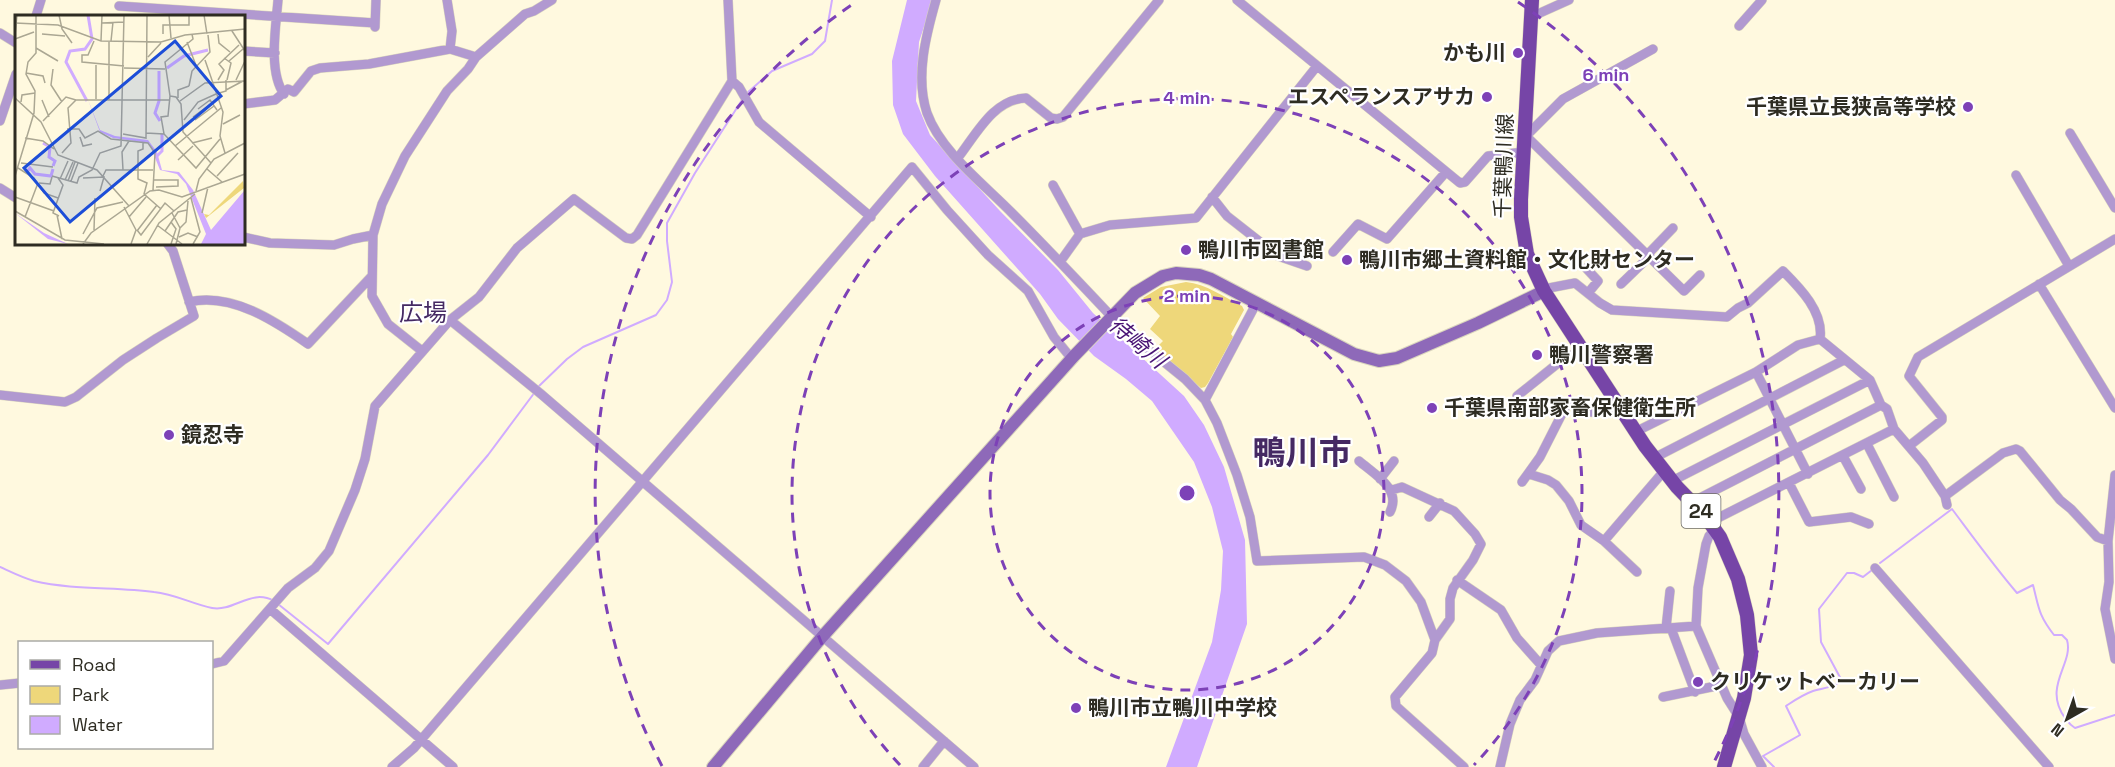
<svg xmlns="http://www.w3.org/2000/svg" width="2115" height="767" font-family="'Space Grotesk','Noto Sans JP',sans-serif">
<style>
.green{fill:#eed77a}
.water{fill:#d0abff}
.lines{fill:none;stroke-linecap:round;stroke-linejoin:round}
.stream{stroke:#d0abff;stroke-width:2}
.street-casing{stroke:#d9d4bd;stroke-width:10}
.secondary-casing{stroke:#d9d4bd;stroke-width:14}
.primary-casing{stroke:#d9d4bd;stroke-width:15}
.street{stroke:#b199d0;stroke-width:9}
.secondary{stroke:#8e69b9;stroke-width:12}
.primary{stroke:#7645a7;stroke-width:14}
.ring{fill:none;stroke:#7d41b7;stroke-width:3;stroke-dasharray:10 8}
.poi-dot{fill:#7d41b7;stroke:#fff;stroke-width:2}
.labels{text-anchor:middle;stroke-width:4.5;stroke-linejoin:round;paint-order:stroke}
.shield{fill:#fff;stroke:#6d6b64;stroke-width:1.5}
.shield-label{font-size:20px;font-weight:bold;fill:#2e2c22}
.poi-label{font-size:21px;font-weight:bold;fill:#2e2c22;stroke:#fff;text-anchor:start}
.street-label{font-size:21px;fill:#2e2c22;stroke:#fff}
.water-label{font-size:22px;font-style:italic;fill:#491474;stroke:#fff}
.quarter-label{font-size:24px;fill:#452963;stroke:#fff}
.town-label{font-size:33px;font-weight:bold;fill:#452963;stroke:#fff}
.inset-river{fill:none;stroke:#d0abff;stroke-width:3}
.inset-road{fill:none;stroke:#aba793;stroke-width:1.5}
.view{fill:#1d4ed8;fill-opacity:0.15;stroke:#1d4ed8;stroke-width:3}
.inset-edge{fill:none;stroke:#2e2c22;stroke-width:3}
.centre{fill:#7d41b7;stroke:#fff;stroke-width:3}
.ring-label{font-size:18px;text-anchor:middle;font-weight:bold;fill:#7d41b7;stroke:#fff;stroke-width:4.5;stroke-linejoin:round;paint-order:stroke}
</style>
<rect width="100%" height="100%" fill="#fff9df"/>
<path class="green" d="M1186 282C1206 284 1224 297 1242 306L1244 310 1231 334 1233 337 1208 383 1205 387 1201 388 1155 349 1163 341 1150 329 1160 316 1143 298 1161 287Z"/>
<path class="water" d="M907 0H933L919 42 916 101 930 135 1000 211 1058 270 1093 313 1184 396 1204 425 1224 467 1245 540 1247 624 1197 767H1166L1212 642 1221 590 1223 551 1212 507 1194 462 1152 401 1126 379 1094 356 1058 319 1040 294 935 176 903 134 893 105 892 61Z"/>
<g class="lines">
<path class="stream" d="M747 93 772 71 812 54 825 41 832 0
M538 387 567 359 583 347 656 315 667 300 672 282 667 241V223L695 173 742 100
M1880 563 1952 509C1973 537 1994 566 2017 593L2033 585C2039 608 2038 614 2054 635H2062L2067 640C2074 664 2042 686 2065 718 2068 722 2070 725 2075 728L2115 715
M0 567C11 572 23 578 34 581 73 590 115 587 154 592 175 594 192 604 212 608 234 612 251 588 274 601
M278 604 328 644 488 455 535 392
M1774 767 1763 756 1800 735 1786 706C1795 700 1802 695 1813 691 1824 688 1832 688 1842 681L1821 642 1819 609 1847 573H1854L1863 577 1872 570"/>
<defs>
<path id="street" d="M278 0C276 26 268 72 284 94
M447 0 452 31 450 49
M936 0C926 35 915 77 927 113 941 152 985 185 1013 214 1047 248 1079 282 1112 317L1137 340 1185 379 1205 400 1217 423 1237 475 1250 517 1257 561 1364 557 1385 565 1406 581 1421 602 1435 640 1432 653 1395 697 1396 706 1464 767
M1237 0 1460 183 1465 182 1488 156 1524 152
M119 6 375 23
M36 16 41 0
M1531 17 1569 0
M1739 26 1762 0
M375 27 376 0
M0 33 16 43
M1653 49 1563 99 1526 136 1684 291 1700 275
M243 51 275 53
M732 81 739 87 759 122 871 217
M243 104 275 100 288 89 294 92 311 71 320 68 369 64 450 49 476 57
M0 121 16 74
M2070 133 2115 208
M957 159C976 135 993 99 1026 98L1051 118 1057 119 1063 117 1159 0
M2016 175 2069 266
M1053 185 1080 234
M0 188 16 198
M1212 197 1227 216 1278 256 1307 266
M243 237 270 243 334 245 353 239 373 235
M1333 252 1358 224 1387 239 1446 172
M1648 254 1673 228
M1060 262 1080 234 1110 225 1196 218 1317 66
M1586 268 1598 281 1588 293
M1621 284 1650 256
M2039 284 2115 408
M1544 291 1549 288 1575 283 1600 303 1612 310 1727 317 1738 308 1748 303 1783 271C1800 288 1824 312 1820 339L1870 380 1881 405 1887 409 1894 429 1923 463 1945 496 1947 505
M189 302C231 292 275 321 308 344L371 277
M450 320 541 394 974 767
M422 351 388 324 372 296 373 235 382 204 405 156 447 91 468 69 476 57 525 14 534 11 552 0
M1756 372 1808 474
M0 395 65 402 76 397 123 360 157 338 194 316 173 251 167 243
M1205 400 1257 302
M1520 414 1517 396 1557 364 1582 349
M1635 432 1756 372 1798 345 1820 339
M1867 444 1894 497
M1909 446 1942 420V417L1909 376 1918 357 2115 239
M1843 456 1861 489
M1654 458 1844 360
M1359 461C1374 474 1402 489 1390 512
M1529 474 1548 480 1556 485 1569 501 1581 525 1604 541 1637 572
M2115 475 2108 541 2109 582 2105 609 2115 659
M1380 479 1394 461
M1672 481 1870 380
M1522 482 1540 457 1568 402C1591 413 1593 418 1617 404
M1789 483 1809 522 1851 517 1869 524
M1392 490 1402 487 1454 511 1475 534 1481 544 1473 560 1453 588 1450 599V619L1435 640
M1945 496 2003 453 2016 449 2020 451 2060 500 2071 509 2097 537 2108 541
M1692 502 1881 405
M1429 517 1440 503
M1710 522 1894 429
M1715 530 1709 536 1706 544 1698 588 1696 626 1727 698 1739 717 1744 734 1762 767
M1604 541 1664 471
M1875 568 2049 767
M1457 580 1501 610 1517 638 1541 665
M270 609 453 767
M1666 628 1670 591
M1671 628 1695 692
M212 664 224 661 288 588 315 568 329 551 355 490 365 459 375 406 450 320 479 297 517 248 574 199 626 238 632 239 637 235 732 81 728 0
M0 685 20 683
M1663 697 1721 685
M392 767 414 748 912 167 947 210 988 255 1028 291 1054 337 1072 359
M923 767 944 741
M1500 767 1510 724 1520 700 1535 680 1548 651 1559 641 1597 633 1696 626"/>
<path id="secondary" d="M713 767 822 637 1074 356 1135 293 1163 276 1176 273 1199 275 1211 279 1354 354 1379 361 1397 358 1478 323 1544 291"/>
<path id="primary" d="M1532 0 1521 199V217L1527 254 1544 291 1645 446 1677 487 1705 516 1720 537 1738 579 1747 615 1751 655 1744 698 1724 767"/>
</defs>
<use href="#street" class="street-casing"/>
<use href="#secondary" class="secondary-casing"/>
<use href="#primary" class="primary-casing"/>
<use href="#street" class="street"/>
<use href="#secondary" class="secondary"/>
<use href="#primary" class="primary"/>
</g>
<g class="ring">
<circle cx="1187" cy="493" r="197"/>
<path d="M900 765A395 395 0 1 1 1474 765"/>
<path d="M662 766A592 592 0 0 1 856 2M1518 2A592 592 0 0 1 1712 766"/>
</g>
<g class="poi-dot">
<circle cx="1518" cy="53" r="6"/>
<circle cx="1487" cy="97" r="6"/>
<circle cx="1968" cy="107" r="6"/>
<circle cx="1186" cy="250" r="6"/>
<circle cx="1347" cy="260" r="6"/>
<circle cx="1537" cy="355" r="6"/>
<circle cx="1432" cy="408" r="6"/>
<circle cx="169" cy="435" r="6"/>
<circle cx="1698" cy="682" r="6"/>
<circle cx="1076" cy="708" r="6"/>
</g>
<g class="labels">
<rect class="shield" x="1681.5" y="494" width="39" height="34" rx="4.5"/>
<g class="shield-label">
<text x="1701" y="518">24</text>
</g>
<g class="poi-label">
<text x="1506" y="60" text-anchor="end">かも川</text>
<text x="1475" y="104" text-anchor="end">エスペランスアサカ</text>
<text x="1956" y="114" text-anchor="end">千葉県立長狭高等学校</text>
<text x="1198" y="257">鴨川市図書館</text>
<text x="1359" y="267">鴨川市郷土資料館・文化財センター</text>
<text x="1549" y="362">鴨川警察署</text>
<text x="1444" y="415">千葉県南部家畜保健衛生所</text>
<text x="181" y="442">鏡忍寺</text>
<text x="1710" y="689">クリケットベーカリー</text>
<text x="1088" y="715">鴨川市立鴨川中学校</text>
</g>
<g class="street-label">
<text transform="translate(1504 166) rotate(-88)" y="7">千葉鴨川線</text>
</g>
<g class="water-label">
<text transform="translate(1138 342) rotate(40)" y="8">待崎川</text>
</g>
<g class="quarter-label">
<text x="423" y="321">広場</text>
</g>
<g class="town-label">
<text x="1302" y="464">鴨川市</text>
</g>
</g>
<g transform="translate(15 15)">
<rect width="230" height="230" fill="#fff9df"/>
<path d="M228 166 229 173 191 203 189 199 194 200Z" fill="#eed77a"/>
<path d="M72 82 85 115 100 121 133 125 142 137 147 155 164 157 178 175 196 215 229 176V229H186L191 219 171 169 162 159 145 155 134 128 98 123 85 117ZM0 198 29 218 53 229 33 224Z" fill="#d0abff"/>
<path class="inset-river" d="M152 53 169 41 193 35M144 56V86L140 98 145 106M72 86 51 47 55 36 70 34 77 24 73 0M28 128 35 132 34 142 40 146 38 151M142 141 147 136V119M12 157 15 153 20 159 36 161 38 154"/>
<path class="inset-road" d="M44 0 47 14 57 28M154 0 156 23M189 0 192 19M0 8 43 10 86 26 146 27 170 20 230 14M87 8 109 7M217 16 230 36M27 19 50 21M148 19V10H174V0M177 19 178 24 150 47 155 81 153 101 146 102 149 119 181 153 205 124M203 19 204 28 215 37M0 20 2 0M0 24 19 17M79 26 73 40H67V47L109 51M86 26 87 0M96 26 98 7M172 27 182 53M21 33 43 46M133 42 146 28M209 43 216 48 212 65M190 45 208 97 205 121 210 138M214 46 228 34M109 53 150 54M38 54 36 70 47 87M11 58 28 61 30 68M203 65 209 55 204 49 224 30M221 65 230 46M174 71 177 56 195 37 193 20M211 75 228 66M201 79 211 76V65M155 81 161 82 166 89 168 117 196 148M0 83 26 107 43 140 82 155 114 191M163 83V75L174 71M81 84V50M27 85 34 102M94 85V26M165 86 190 68 230 66M6 87 7 80 20 78M183 94 195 85 202 95M178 102 197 88M169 105 183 87 201 79M180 105 199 91M28 106 51 82 61 85M208 109 225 100M52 114H64L70 123 83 116 96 124 133 128 140 138 138 175M131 118 149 119M108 119 131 123 132 0M65 122 68 131 77 129M10 123 28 126 39 134M128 127V134L123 136V164L132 168 129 179 146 194M177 128 197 123M160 131 206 93M47 138 56 128 53 93 61 85H154M163 145 178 131M6 148 38 152M3 153 19 163 29 178 43 183M192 154 207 167M108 155 107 137 114 126M0 161 19 98 20 76 11 59 13 47 21 38V0M37 161 62 168 64 162 77 155 85 138 106 131 109 0M88 161 91 155H138M202 161 223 138M43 163 48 170 38 198 44 201M68 163 89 162 85 176M45 164 53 146M50 165 58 147M138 165H163V171L141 172M53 166 60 147M56 166 63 148M24 168 35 169 37 162M181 176 184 164 199 144 230 128M0 182 39 196M176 183 185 217 178 229M109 192 121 215 116 229M0 196 50 225 89 229M157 198 165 213 161 229M187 198 193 172M42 200 47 224M10 202 23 168M114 202 131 182M142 210 167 229M165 213 171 207 173 186M79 215 80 183M122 215 126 220 150 188 159 196M122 216 142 190M150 216 163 197 172 195M68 219 82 193 108 187M164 222 173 218 183 222M68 229 76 218 135 176 144 175 167 182 230 159M132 229 144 208 180 179M156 229 161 214 156 207"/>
<path class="view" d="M160 26 206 81 55 207 9 153Z"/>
<rect width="230" height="230" class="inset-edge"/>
</g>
<circle cx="1187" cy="493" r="9" class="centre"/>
<g class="ring-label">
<text x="1606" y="81">6 min</text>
<text x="1187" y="104">4 min</text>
<text x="1187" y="302">2 min</text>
</g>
<rect x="18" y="641" width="195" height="108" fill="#ffffff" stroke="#ababa7" stroke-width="1.5"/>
<rect x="30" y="660" width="30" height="9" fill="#7645a7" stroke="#ababa7" stroke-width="1.5"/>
<text x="72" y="671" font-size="18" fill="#2e2c22">Road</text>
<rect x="30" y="686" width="30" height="18" fill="#eed77a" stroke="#ababa7" stroke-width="1.5"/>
<text x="72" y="701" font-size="18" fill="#2e2c22">Park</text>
<rect x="30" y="716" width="30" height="18" fill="#d0abff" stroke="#ababa7" stroke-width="1.5"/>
<text x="72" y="731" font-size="18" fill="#2e2c22">Water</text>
<g transform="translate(2067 719) rotate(220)" stroke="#ffffff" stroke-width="4.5" paint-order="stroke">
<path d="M0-4.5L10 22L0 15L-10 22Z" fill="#2e2c22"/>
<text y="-9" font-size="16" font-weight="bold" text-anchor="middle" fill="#2e2c22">N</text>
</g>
</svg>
